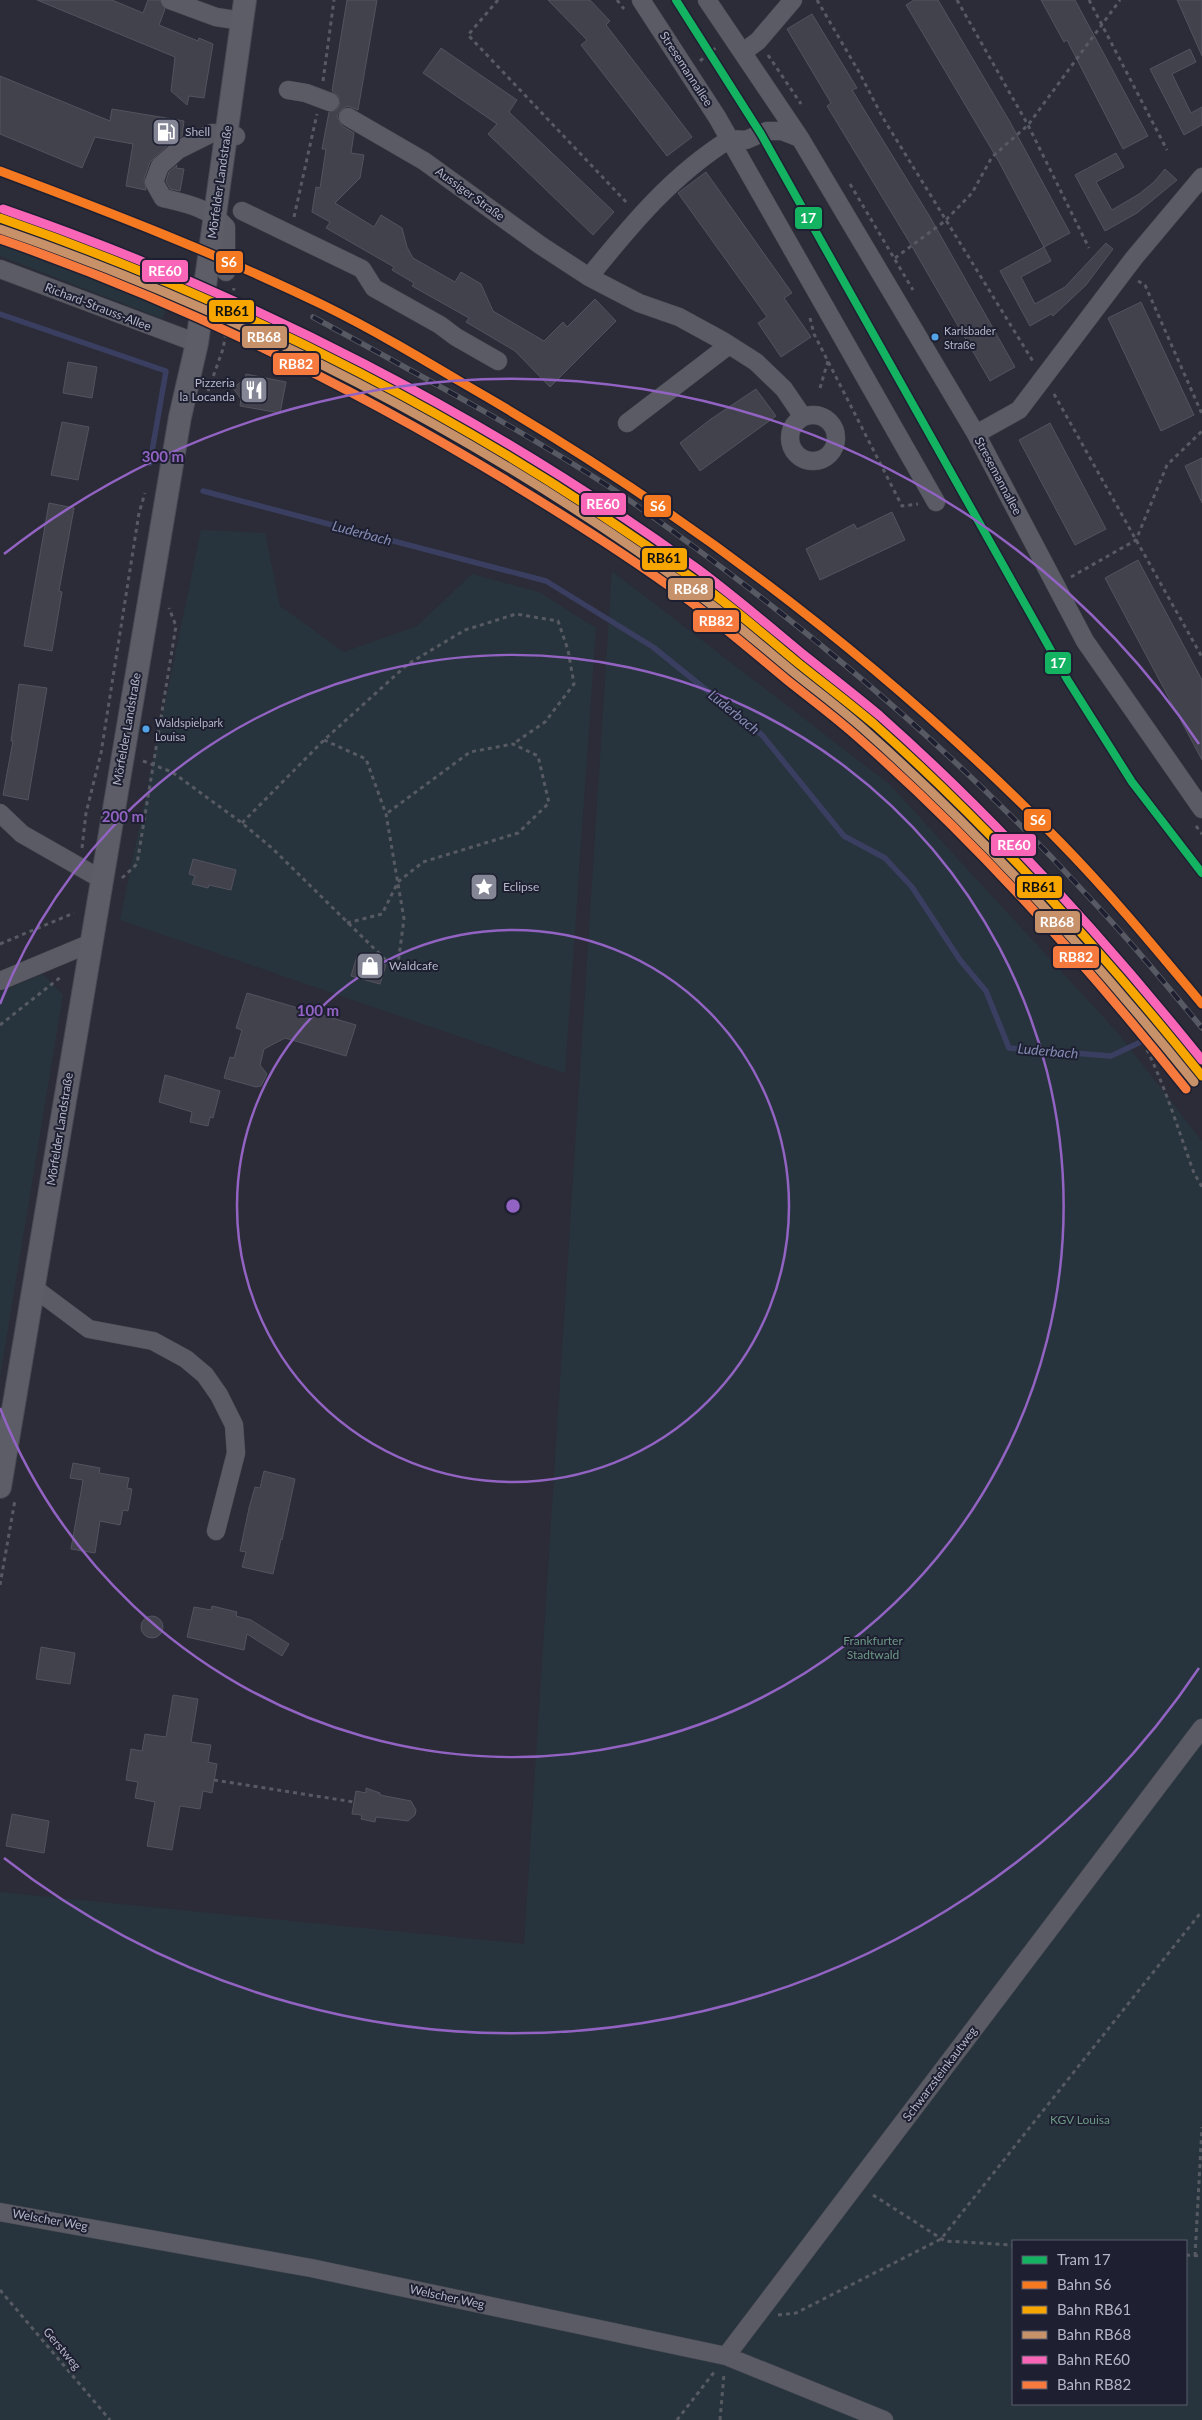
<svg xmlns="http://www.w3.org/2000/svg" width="1202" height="2420" font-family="Lato,sans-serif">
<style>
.green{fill:#28343d;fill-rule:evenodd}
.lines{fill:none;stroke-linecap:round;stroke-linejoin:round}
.stream{stroke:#3a3f61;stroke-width:5.5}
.building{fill:#41424c;stroke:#53535f}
.minor-casing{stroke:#484951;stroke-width:19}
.major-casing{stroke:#484954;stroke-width:24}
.path{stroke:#575a62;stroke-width:3;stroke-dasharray:4 4;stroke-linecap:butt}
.minor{stroke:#5a5b65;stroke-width:18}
.major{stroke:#5c5d67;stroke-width:22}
.rail-casing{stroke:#585a63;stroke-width:5.5}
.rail{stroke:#1e2032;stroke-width:4;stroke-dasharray:11;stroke-linecap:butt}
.rail-1-casing{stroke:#1e2032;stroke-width:12}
.rail-2-casing{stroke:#1e2032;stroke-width:12}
.rail-3-casing{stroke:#1e2032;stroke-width:12}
.rail-4-casing{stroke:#1e2032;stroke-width:12}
.rail-5-casing{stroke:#1e2032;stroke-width:12}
.rail-1{stroke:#f57921;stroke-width:9}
.rail-2{stroke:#f7a600;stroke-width:9}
.rail-3{stroke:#c7916a;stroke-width:9}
.rail-4{stroke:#fa66b7;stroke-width:9}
.rail-5{stroke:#f6793e;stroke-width:9}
.tram-1-casing{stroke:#1e2032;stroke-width:11}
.tram-1{stroke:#13b361;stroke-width:8}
.ring{fill:none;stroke:#9263c3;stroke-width:2.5}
.bus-dot{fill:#53a3e8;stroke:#1e2032;stroke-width:2}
.labels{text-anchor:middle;stroke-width:4;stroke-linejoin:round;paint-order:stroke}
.bus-label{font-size:11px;fill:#b4b6c8;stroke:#1e2032;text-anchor:start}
.street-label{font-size:12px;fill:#b4b6c8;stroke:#1e2032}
.poi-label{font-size:12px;fill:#b4b6c8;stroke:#1e2032;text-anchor:start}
.park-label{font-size:12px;fill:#6c9883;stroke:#1e2032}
.water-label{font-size:14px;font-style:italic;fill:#858bb3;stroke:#1e2032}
.centre{fill:#9263c3;stroke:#1e2032;stroke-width:2.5}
.ring-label{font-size:15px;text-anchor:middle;font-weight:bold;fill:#9263c3;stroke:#1e2032;stroke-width:4;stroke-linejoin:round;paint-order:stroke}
.line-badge{stroke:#1e2032;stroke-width:2}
.badge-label{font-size:14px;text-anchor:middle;font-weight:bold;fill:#fff}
.pale-badge-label{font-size:14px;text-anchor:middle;font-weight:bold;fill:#111}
</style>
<rect width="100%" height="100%" fill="#2b2c37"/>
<path class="green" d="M0 231 169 296 163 319 0 256Z
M201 530 265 533 280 606 344 652 417 626 472 574 539 592 596 628 565 1073 120 920Z
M612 571 889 784 1118 1033 1202 1141V2420H0V1892L524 1944ZM1013 2241H1186V2404H1013Z
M43 974 63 995 0 1377V992Z"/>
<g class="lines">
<path class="stream" d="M0 314 166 371 150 463
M203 491 546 581 653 647 762 735 844 836 885 858 912 887 960 960 986 991 1009 1048 1111 1056 1147 1039"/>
</g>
<path class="building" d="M37 0H112L143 13 148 0H160L165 9 159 25 198 41 199 38 213 44 204 98 189 96 187 105 171 91 175 57Z
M347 0H377L358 110 348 106 343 108 337 116 342 126 354 133 351 153 364 155 360 178 335 203 374 227 381 215 402 228 407 247 413 258 455 282 461 272 481 284 493 311 544 341 563 322 567 327 595 299 616 321 550 387 515 351 466 322 469 318 412 286 414 283 392 270 394 267 326 228 330 222 312 212 316 187 320 188 326 149H322L329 112 336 110 340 105 338 96 332 91Z
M548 0H590L610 21 606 25 692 137 667 156 581 45 587 40Z
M914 0H938L1010 122 1070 233 1044 247 998 160 906 5Z
M1041 0H1075L1148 136 1123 149 1067 40 1064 42Z
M1177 0H1202V56L1179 4Z
M812 14 857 88 852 90 930 217 1015 367 990 381 910 243 827 106 831 103 787 29Z
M441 48 517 100 509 112 614 212 593 235 488 134 497 124 423 73Z
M1190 49 1196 62 1172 74 1191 113 1202 107V125L1184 135 1150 69Z
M0 76 110 121 112 109 184 121 182 136 171 142 150 162 144 179 146 190 126 186 133 144 95 137 82 168 0 134Z
M1116 153 1124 167 1096 182 1112 210 1139 194 1154 182 1165 169 1177 180 1137 213 1105 231 1075 175Z
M177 165 176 168 184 169 180 191 170 189 166 181 169 172Z
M706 172 792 293 784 298 811 337 781 357 758 323 767 317 678 193Z
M1106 243 1113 249 1086 285 1053 316 1051 314 1030 326 1000 271 1044 247 1051 261 1021 277 1035 304 1065 287Z
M1141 302 1194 415 1161 431 1108 318Z
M68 362 97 367 92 398 63 393Z
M246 374 286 382 280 413 240 406 241 399 233 388 245 379Z
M756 389 776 416 700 471 680 443 711 419Z
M62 422 89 427 78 480 51 475Z
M1050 423 1106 529 1075 545 1019 440Z
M1202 458V503L1185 466Z
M49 503 74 508 59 591 62 592 52 651 24 646Z
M892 512 905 540 820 580 806 549 854 524 857 529Z
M1138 560 1202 680V760L1105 578Z
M19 684 47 688 28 800 3 795 13 741H11Z
M193 859 236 870 231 890 209 885 208 888 192 884 195 876 189 874Z
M357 956 386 965 380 984 351 976Z
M247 993 356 1025 346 1056 285 1038 264 1049 260 1065 267 1074 261 1086 256 1087 224 1078 230 1057 234 1058 242 1030 236 1028Z
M165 1075 220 1091 213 1118 210 1117 208 1126 190 1122 192 1112 159 1102Z
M73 1463 100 1468 99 1473 129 1478 127 1488 132 1489 128 1511 123 1510 120 1525 100 1521 95 1553 71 1549 83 1480 70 1478Z
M264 1471 295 1479 282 1540 281 1539 273 1574 242 1567 246 1552 240 1551 249 1508 255 1487 260 1488Z
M212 1606 237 1612 236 1616 251 1620 289 1644 282 1656 247 1634 244 1650 187 1637 194 1607 211 1610Z
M141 1627a11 11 0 1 1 22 0a11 11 0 1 1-22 0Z
M41 1647 75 1653 70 1684 36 1679Z
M173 1695 198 1699 191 1742 211 1745 208 1762 217 1764 212 1793 203 1791 200 1809 180 1806 172 1850 147 1846 155 1802 135 1798 138 1782 126 1780 131 1749 142 1751 145 1734 166 1737Z
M366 1788 380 1793V1795L411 1801 416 1810 415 1815 408 1821 376 1817 375 1822 361 1819 362 1815 352 1814 354 1802 356 1791 366 1793Z
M12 1814 49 1821 44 1853 6 1846Z"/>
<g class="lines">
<defs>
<path id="minor" d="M170 0 216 17 242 21
M641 0 717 117 936 502
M707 0 800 138 976 434 1085 641 1202 809
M743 52 758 41 793 0
M288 90 306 93 330 102
M348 117 424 161 540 245 589 277 639 303 679 317 723 341 756 362 784 389 803 417
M730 139 746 140 767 131H782L800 138
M242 211 362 269 374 288 440 325 456 337 498 361
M0 269 197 343
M226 272V227C209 208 188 204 163 198L154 182 160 166 178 150 212 133 236 136
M589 277C630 226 673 174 730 139
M790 438a23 23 0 1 1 46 0a23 23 0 1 1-46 0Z
M627 423 729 345
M976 434 1019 410 1134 258 1202 177
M0 813 22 834 101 879
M0 981 91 943
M34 1288 89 1329 153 1341 186 1359 205 1375 219 1395 234 1425 236 1453 216 1531
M0 2212 311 2268 726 2356 884 2420
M726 2356 1202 1728"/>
<path id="major" d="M0 1487 180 417 197 343 245 0"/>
</defs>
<use href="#minor" class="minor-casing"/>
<use href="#major" class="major-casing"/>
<path class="path" d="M498 0 468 35 628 204
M617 0 624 9
M817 0 859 72 883 118 1034 363
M957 0 1028 125 1089 248
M1089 0 1167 150
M768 55 801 104
M700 61 718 46
M323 81 334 0
M850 184 913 290
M294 217 317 114
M895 258 945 221 972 193 992 157 1028 125 1120 0
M1138 281 1145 285 1202 414
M810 318 814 334 902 506 918 504
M227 326C348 386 467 447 581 520 707 601 822 698 932 800 993 858 1052 917 1102 984 1113 998 1125 1012 1134 1026 1160 1068 1177 1127 1194 1173L1202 1187
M820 388 828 361
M208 391 223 349 234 288
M1054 394 1202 657
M1071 577 1136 540 1167 465 1202 431
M324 740 366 759 386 814 404 919 397 971
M143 761 172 772 242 823 273 849 397 971
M242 823 324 740 408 664 465 630 516 614 558 621 568 650 574 684 545 722 513 744
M1196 826 1202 834
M82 848 86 813 101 753 139 513 145 493
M122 878 137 864 176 626 169 608
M347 923 382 914 398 882 423 862 518 833 549 803 538 756 513 744 470 752 386 814
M0 944 74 913
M0 1025 62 976
M0 1585 15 1500
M214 1780 354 1802
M873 2195 945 2241 1013 2245
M1186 2255 1202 2256
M1195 2256 1202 2127
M0 2290 110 2420
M778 2315 796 2313 941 2239 1202 1911
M677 2420 715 2371
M720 2420 724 2374"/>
<use href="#minor" class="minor"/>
<use href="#major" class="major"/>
<defs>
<path id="rail" d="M313 317C412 371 513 425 608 486 648 512 686 541 725 570 854 667 976 774 1085 893 1126 936 1164 982 1202 1028"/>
</defs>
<use href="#rail" class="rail-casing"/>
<use href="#rail" class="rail"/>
<defs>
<path id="rail-1" d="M0 171C109 212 218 254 323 305 372 329 419 357 466 385 683 510 884 662 1060 842 1110 893 1156 949 1202 1004"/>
<path id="rail-2" d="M0 218C245 303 482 425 692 578 729 604 763 634 798 663 823 683 849 703 874 724 994 831 1102 951 1202 1076"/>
<path id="rail-3" d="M0 229C241 312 481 436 688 587 724 613 758 643 792 671 818 692 844 711 868 733 987 839 1094 958 1194 1082"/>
<path id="rail-4" d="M3 209C249 294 489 417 699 570 735 597 769 626 804 655 829 675 855 695 880 716 997 820 1104 938 1202 1060"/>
<path id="rail-5" d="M0 239C178 301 348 384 509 482 568 518 627 555 683 596 719 622 753 652 787 680 812 700 838 719 862 741 981 846 1087 965 1186 1089"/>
</defs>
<use href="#rail-1" class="rail-1-casing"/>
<use href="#rail-2" class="rail-2-casing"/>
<use href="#rail-3" class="rail-3-casing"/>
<use href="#rail-4" class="rail-4-casing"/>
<use href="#rail-5" class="rail-5-casing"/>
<use href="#rail-1" class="rail-1"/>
<use href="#rail-2" class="rail-2"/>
<use href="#rail-3" class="rail-3"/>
<use href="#rail-4" class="rail-4"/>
<use href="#rail-5" class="rail-5"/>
<defs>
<path id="tram-1" d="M676 0 761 134 1067 679 1132 782 1202 873"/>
</defs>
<use href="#tram-1" class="tram-1-casing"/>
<use href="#tram-1" class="tram-1"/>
</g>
<g class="ring">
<circle cx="513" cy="1206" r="276"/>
<path d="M0 1004A551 551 0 1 1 0 1408"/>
<path d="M1199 1668A827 827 0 0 1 4 1858M4 554A827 827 0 0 1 1199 744"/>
</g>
<defs>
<symbol id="fuel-square" viewBox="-11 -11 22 22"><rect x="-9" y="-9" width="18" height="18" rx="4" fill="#848695" stroke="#1e2032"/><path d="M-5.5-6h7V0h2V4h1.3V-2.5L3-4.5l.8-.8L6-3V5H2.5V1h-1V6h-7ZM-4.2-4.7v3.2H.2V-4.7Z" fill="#fff"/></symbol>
<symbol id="restaurant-square" viewBox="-11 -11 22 22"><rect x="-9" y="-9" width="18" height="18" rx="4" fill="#848695" stroke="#1e2032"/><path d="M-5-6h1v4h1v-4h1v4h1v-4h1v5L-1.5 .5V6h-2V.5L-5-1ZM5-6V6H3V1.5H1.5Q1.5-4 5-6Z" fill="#fff"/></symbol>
<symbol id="sight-square" viewBox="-11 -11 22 22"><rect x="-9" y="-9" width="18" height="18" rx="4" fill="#848695" stroke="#1e2032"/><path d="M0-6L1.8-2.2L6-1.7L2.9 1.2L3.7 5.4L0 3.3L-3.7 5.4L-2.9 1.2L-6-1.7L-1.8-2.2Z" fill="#fff"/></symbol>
<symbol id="shop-square" viewBox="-11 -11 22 22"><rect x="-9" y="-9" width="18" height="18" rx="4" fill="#848695" stroke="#1e2032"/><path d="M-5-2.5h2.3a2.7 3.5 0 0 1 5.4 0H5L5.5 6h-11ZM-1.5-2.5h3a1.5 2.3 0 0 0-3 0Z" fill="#fff"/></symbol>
</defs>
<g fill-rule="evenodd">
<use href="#fuel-square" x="150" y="116" width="32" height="32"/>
<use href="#restaurant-square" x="238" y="374" width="32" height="32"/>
<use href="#sight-square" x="468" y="871" width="32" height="32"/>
<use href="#shop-square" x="354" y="950" width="32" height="32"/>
</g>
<g class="bus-dot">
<circle cx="935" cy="337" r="4.5"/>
<circle cx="146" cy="729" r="4.5"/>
</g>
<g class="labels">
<g class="bus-label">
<text x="944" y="335">Karlsbader<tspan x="944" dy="14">Straße</tspan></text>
<text x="155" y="727">Waldspielpark<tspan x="155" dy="14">Louisa</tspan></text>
</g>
<g class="street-label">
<text transform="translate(686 69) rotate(57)" y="4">Stresemannallee</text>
<text transform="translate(220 182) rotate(-82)" y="4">Mörfelder Landstraße</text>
<text transform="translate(470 194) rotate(36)" y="4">Aussiger Straße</text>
<text transform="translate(98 307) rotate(21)" y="4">Richard-Strauss-Allee</text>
<text transform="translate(998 476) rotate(62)" y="4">Stresemannallee</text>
<text transform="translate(127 729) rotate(-80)" y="4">Mörfelder Landstraße</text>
<text transform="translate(60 1129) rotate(-81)" y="4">Mörfelder Landstraße</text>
<text transform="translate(940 2074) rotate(-53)" y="4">Schwarzsteinkautweg</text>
<text transform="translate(50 2220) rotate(10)" y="4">Welscher Weg</text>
<text transform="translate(447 2297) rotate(12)" y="4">Welscher Weg</text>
<text transform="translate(62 2349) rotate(50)" y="4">Gerstweg</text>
</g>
<g class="poi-label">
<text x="185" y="136">Shell</text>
<text x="235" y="387" text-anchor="end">Pizzeria<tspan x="235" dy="14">la Locanda</tspan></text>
<text x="503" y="891">Eclipse</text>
<text x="389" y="970">Waldcafe</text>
</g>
<g class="park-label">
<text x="873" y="1645">Frankfurter<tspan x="873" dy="14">Stadtwald</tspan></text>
<text x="1080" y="2124">KGV Louisa</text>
</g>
<g class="water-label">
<text transform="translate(362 533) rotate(15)" y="5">Luderbach</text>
<text transform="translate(734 712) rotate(39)" y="5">Luderbach</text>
<text transform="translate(1048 1051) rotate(5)" y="5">Luderbach</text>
</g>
</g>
<circle cx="513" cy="1206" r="8" class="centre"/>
<g class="ring-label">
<text x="163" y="462">300 m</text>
<text x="123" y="822">200 m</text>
<text x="318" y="1016">100 m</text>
</g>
<g class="line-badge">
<rect x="794" y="206" width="29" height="24" rx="5" fill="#13b361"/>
<rect x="215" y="250" width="29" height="24" rx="5" fill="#f57921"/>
<rect x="141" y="259" width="48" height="24" rx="5" fill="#fa66b7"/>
<rect x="208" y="299" width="47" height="24" rx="5" fill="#f7a600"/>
<rect x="241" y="325" width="47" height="24" rx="5" fill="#c7916a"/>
<rect x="272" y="352" width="48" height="24" rx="5" fill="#f6793e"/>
<rect x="580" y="492" width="47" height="24" rx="5" fill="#fa66b7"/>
<rect x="643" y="494" width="29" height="24" rx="5" fill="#f57921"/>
<rect x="641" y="547" width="47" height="24" rx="5" fill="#f7a600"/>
<rect x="667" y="577" width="47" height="24" rx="5" fill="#c7916a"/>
<rect x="692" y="609" width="48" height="24" rx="5" fill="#f6793e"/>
<rect x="1044" y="651" width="28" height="24" rx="5" fill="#13b361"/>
<rect x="1023" y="808" width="29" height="24" rx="5" fill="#f57921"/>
<rect x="990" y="833" width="47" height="24" rx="5" fill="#fa66b7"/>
<rect x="1016" y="875" width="47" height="24" rx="5" fill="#f7a600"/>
<rect x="1034" y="910" width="47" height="24" rx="5" fill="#c7916a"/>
<rect x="1052" y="945" width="48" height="24" rx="5" fill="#f6793e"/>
</g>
<g class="badge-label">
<text x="808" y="223">17</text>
<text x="229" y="267">S6</text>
<text x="165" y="276">RE60</text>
<text x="264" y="342">RB68</text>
<text x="296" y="369">RB82</text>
<text x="603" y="509">RE60</text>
<text x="658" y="511">S6</text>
<text x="691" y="594">RB68</text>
<text x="716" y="626">RB82</text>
<text x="1058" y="668">17</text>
<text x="1038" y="825">S6</text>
<text x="1014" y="850">RE60</text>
<text x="1057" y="927">RB68</text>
<text x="1076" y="962">RB82</text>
</g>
<g class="pale-badge-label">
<text x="232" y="316">RB61</text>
<text x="664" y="563">RB61</text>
<text x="1039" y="892">RB61</text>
</g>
<rect x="1012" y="2240" width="175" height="165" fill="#1e2032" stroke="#5a5c6e"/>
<rect x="1022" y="2256" width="25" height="8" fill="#13b361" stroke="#5a5c6e"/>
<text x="1057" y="2265" font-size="15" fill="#b4b6c8">Tram 17</text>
<rect x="1022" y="2281" width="25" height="8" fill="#f57921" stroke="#5a5c6e"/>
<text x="1057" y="2290" font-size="15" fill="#b4b6c8">Bahn S6</text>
<rect x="1022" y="2306" width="25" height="8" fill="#f7a600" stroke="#5a5c6e"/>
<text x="1057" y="2315" font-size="15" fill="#b4b6c8">Bahn RB61</text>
<rect x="1022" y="2331" width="25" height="8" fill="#c7916a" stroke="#5a5c6e"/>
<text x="1057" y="2340" font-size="15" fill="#b4b6c8">Bahn RB68</text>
<rect x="1022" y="2356" width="25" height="8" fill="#fa66b7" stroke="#5a5c6e"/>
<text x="1057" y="2365" font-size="15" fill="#b4b6c8">Bahn RE60</text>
<rect x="1022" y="2381" width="25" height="8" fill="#f6793e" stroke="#5a5c6e"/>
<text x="1057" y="2390" font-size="15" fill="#b4b6c8">Bahn RB82</text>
</svg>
